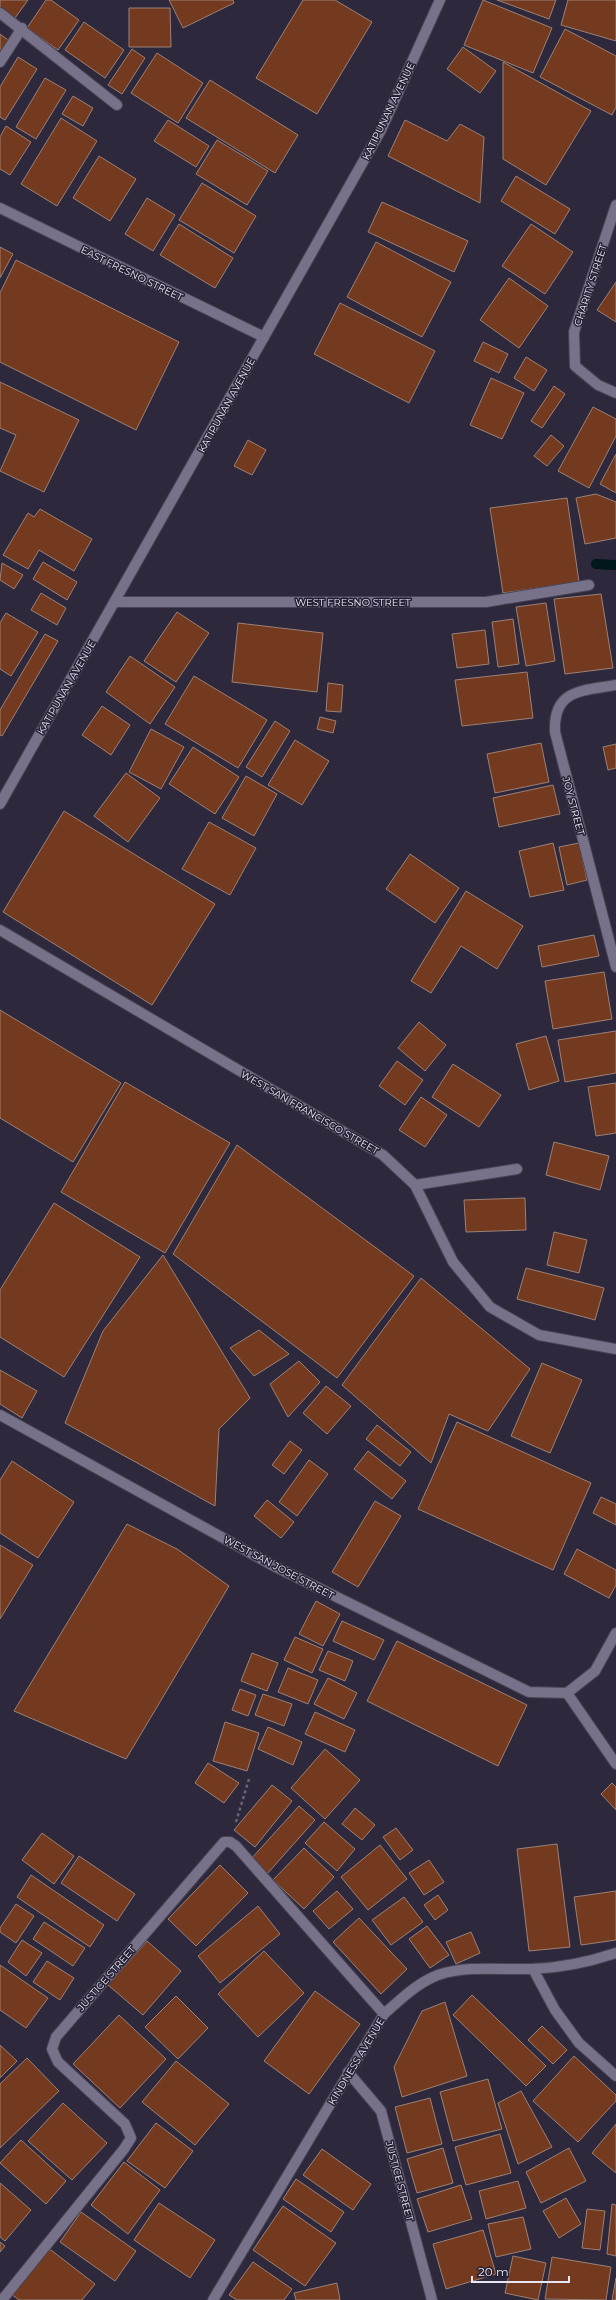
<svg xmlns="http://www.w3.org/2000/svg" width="616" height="2300" font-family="Montserrat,sans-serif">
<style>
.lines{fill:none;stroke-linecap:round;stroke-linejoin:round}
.stream{stroke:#00171b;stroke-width:10}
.building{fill:#733a20;stroke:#9b8176}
.lane-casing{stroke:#494455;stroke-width:12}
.street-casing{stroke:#494455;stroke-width:12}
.secondary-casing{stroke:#494455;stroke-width:12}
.path{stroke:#696475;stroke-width:2.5;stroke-dasharray:3 3;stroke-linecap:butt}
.lane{stroke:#777189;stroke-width:10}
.street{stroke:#777189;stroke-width:10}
.secondary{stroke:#777189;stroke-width:10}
.labels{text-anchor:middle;stroke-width:3;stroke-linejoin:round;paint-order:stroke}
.street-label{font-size:10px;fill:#eae7f4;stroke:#241f32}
</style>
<rect width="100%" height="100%" fill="#2e283c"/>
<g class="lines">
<path class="stream" d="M596 564 616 565"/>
</g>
<path class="building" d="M0 0H28L15 18 0 8Z
M46 0H51L79 20 58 50 27 28Z
M169 0H233L234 3 183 28Z
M303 0H335L372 22 317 114 256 78Z
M483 0 552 28 533 73 464 45Z
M497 0H556L549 19Z
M568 0H616V41L561 25Z
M129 8H170L171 47H129Z
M84 22 124 50 105 78 65 50Z
M565 29 616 56V107L612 115 540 77Z
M0 34 8 40 0 53Z
M463 47 496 71 480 93 447 69Z
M132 49 145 58 122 94 108 85Z
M157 53 203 83 178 123 131 93Z
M18 57 37 69 5 120 0 117V87Z
M503 62 591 111 546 185 503 159Z
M45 78 66 90 36 139 16 127Z
M210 80 298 135 275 173 186 118Z
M73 96 93 108 83 126 62 114Z
M61 118 97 141 57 206 21 184Z
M168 120 209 146 196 167 154 141Z
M405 120 447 141 460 124 484 137 480 203 388 156Z
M6 126 31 142 10 175 0 169V137Z
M217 140 268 171 247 205 196 174Z
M99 156 136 179 110 221 73 198Z
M516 176 570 209 555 234 501 201Z
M202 183 256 216 234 253 179 220Z
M147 198 175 215 153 251 125 234Z
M382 202 468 241 454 272 368 232Z
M179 224 233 258 215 288 160 255Z
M531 224 573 252 545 294 502 266Z
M376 242 451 282 422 337 347 297Z
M0 247 13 254 0 278Z
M16 260 179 342 136 430 0 362V293Z
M509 278 548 306 519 348 480 320Z
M616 282V322L597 310Z
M340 303 435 351 409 403 314 354Z
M483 342 508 354 499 373 474 361Z
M526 357 547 370 534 391 514 378Z
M491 378 524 393 502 439 470 425Z
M0 382 79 420 44 492 0 471 16 435 0 428Z
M554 386 565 394 542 428 531 421Z
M593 407 616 419V436L589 488 558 471Z
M551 435 564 446 547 466 534 456Z
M248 440 266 450 252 475 234 466Z
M616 454V493L600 484Z
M596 494 616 502V538L585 544 576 498Z
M567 498 579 582 503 593 490 508Z
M40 509 92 539 74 571 39 550 28 569 3 555 28 513 34 517Z
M43 562 77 582 67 600 33 579Z
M2 563 23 575 14 589 0 580Z
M41 593 66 608 57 625 31 610Z
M601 594 613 668 565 674 554 599Z
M546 603 555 661 526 666 516 607Z
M177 612 209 633 176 682 144 661Z
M6 613 38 632 11 676 0 669V623Z
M513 619 519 664 498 667 492 622Z
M238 623 323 633 317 692 232 682Z
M485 630 489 664 457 668 452 634Z
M45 634 58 641 2 736 0 735V710Z
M130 656 175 687 150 724 106 692Z
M527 672 533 718 462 726 455 680Z
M194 676 267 720 238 768 165 724Z
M328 683 343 685 341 712 326 711Z
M102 706 130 725 111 755 82 735Z
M320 717 336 721 333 733 317 729Z
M275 721 290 731 262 777 246 767Z
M151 729 184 747 161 789 129 772Z
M295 740 329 761 302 805 268 785Z
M541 743 549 782 495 793 487 754Z
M616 744V768L608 770 603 747Z
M193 747 239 777 215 814 169 784Z
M126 773 160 798 128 842 94 816Z
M246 776 277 794 254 836 222 818Z
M553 785 560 814 499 827 493 798Z
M64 811 215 904 152 1005 3 912Z
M209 822 256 848 230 895 182 869Z
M553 843 564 890 530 897 519 851Z
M579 843 587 880 567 885 559 847Z
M410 854 459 888 435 923 386 889Z
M466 891 523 926 497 969 461 946 431 993 411 981Z
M594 935 599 956 542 967 538 946Z
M604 972 612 1019 553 1029 545 981Z
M0 1010 121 1083 73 1162 0 1118Z
M419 1022 446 1045 425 1071 398 1048Z
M616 1031V1073L565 1082 558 1040Z
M546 1036 559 1081 529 1090 516 1044Z
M397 1061 423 1080 405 1105 379 1086Z
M453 1064 501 1095 479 1127 432 1097Z
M125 1082 230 1143 165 1253 61 1192Z
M616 1083V1133L596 1136 588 1087Z
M421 1097 447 1115 425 1147 399 1130Z
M554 1142 609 1156 600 1190 546 1175Z
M237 1145 414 1276 337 1378 173 1254Z
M525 1198 526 1230 466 1232 464 1200Z
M54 1203 140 1257 64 1377 0 1337V1290Z
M554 1232 587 1240 579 1273 547 1265Z
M163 1255 250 1398 219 1429 215 1506 65 1423 103 1331Z
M526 1268 604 1288 595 1320 517 1299Z
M421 1278 530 1369 488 1431 449 1414 431 1463 342 1385Z
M259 1330 289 1354 254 1376 230 1348Z
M299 1361 320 1382 288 1417 270 1384Z
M542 1363 582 1380 550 1453 511 1436Z
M0 1370 37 1391 22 1418 0 1404Z
M326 1386 351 1406 327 1434 303 1413Z
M457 1422 591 1483 553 1570 418 1509Z
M377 1425 411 1452 400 1466 366 1439Z
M290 1441 302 1450 284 1474 272 1465Z
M368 1451 406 1481 392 1499 354 1469Z
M309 1460 328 1474 297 1516 279 1502Z
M12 1461 74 1502 38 1558 0 1533V1480Z
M601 1497 616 1504V1525L593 1513Z
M267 1500 294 1522 281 1538 254 1516Z
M375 1501 401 1516 358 1587 332 1572Z
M127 1524 177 1549 229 1586 126 1759 14 1711Z
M0 1545 33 1565 0 1619Z
M577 1549 616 1570V1585L609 1598 564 1574Z
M316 1601 340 1614 323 1646 299 1634Z
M342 1621 384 1640 374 1660 333 1641Z
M295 1637 323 1649 312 1673 284 1660Z
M397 1641 527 1705 498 1766 367 1701Z
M328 1651 353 1661 345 1681 319 1670Z
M252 1653 278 1663 267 1691 241 1681Z
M288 1668 318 1680 308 1704 278 1692Z
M328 1678 357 1693 344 1719 314 1704Z
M240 1689 256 1695 248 1716 232 1710Z
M263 1694 292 1704 284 1726 255 1715Z
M315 1712 355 1730 345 1752 305 1734Z
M225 1722 259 1733 247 1771 213 1761Z
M268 1727 302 1742 293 1765 258 1749Z
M325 1749 360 1780 325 1819 291 1788Z
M208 1763 239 1783 224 1803 195 1783Z
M612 1783 616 1787V1810L601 1794Z
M272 1785 292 1801 255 1847 234 1830Z
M299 1806 315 1820 267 1874 251 1859Z
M355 1808 375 1825 362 1840 342 1824Z
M324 1822 355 1849 337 1871 305 1843Z
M396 1828 413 1850 400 1860 383 1837Z
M42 1833 74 1856 54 1884 22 1860Z
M557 1844 570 1947 529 1951 517 1849Z
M380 1845 407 1879 368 1910 341 1877Z
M304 1848 334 1877 304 1909 273 1880Z
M79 1856 135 1894 117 1921 61 1883Z
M429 1860 444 1882 424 1895 409 1873Z
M220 1865 248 1893 196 1946 168 1919Z
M31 1875 104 1925 90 1947 17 1897Z
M337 1891 353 1909 329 1929 313 1911Z
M616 1891V1940L581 1945 574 1897Z
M438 1895 448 1910 435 1920 424 1905Z
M404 1897 423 1922 391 1945 372 1920Z
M16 1904 34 1916 16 1943 0 1932V1928Z
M258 1906 280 1934 220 1983 198 1956Z
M359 1918 407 1969 381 1994 333 1942Z
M44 1922 85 1948 73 1966 33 1939Z
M427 1926 449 1955 430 1968 409 1939Z
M471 1932 480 1953 456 1964 446 1942Z
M22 1940 42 1953 26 1976 8 1962Z
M147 1941 181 1971 143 2015 108 1985Z
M264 1951 304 1993 258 2037 218 1994Z
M47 1961 74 1978 60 2000 33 1982Z
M0 1965 48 1998 26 2028 0 2010Z
M315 1991 360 2024 309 2094 264 2061Z
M472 1995 546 2066 526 2086 453 2015Z
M176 1996 208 2028 178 2059 145 2027Z
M445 2002 467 2076 402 2097 394 2067 422 2011Z
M119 2015 166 2059 120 2108 73 2064Z
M542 2026 567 2050 553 2064 528 2040Z
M0 2045 17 2061 0 2078Z
M574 2056 616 2095V2101L578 2142 533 2101Z
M27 2058 59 2091 0 2148V2084Z
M176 2061 229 2104 195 2145 142 2102Z
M488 2079 502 2129 453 2141 440 2092Z
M521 2091 552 2147 518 2164 498 2103Z
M430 2098 442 2144 407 2153 395 2107Z
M63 2103 107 2143 72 2180 28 2141Z
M156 2123 193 2151 165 2188 127 2161Z
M616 2124V2173L592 2153Z
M500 2134 511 2173 466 2185 455 2147Z
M21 2140 66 2181 46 2204 0 2163Z
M443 2148 453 2183 417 2193 407 2159Z
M569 2148 586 2181 541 2203 526 2172Z
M322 2149 371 2184 353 2210 303 2175Z
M124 2162 160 2190 128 2234 91 2205Z
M296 2179 344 2212 331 2232 283 2199Z
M518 2181 526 2208 486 2219 479 2191Z
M0 2183 31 2210 5 2241 0 2237Z
M461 2185 472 2219 428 2232 417 2199Z
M566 2198 581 2224 559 2238 543 2211Z
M159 2203 215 2240 190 2278 134 2240Z
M612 2204 616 2205V2256L607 2254Z
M283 2206 336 2243 305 2286 253 2250Z
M587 2209 605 2211 600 2250 582 2248Z
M81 2212 136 2251 115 2281 60 2242Z
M523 2217 531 2249 496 2257 488 2224Z
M483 2230 496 2274 446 2289 433 2244Z
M0 2242 5 2246 0 2252Z
M47 2247 95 2284 82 2300H19L10 2293Z
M513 2256 546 2263 538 2300 505 2293Z
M552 2257 611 2267 606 2300 545 2299Z
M253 2262 292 2289 284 2300H237L229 2295Z
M616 2278V2300H612Z
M337 2283 340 2300H296L294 2293Z"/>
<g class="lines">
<defs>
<path id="lane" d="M0 13 117 105
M415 1185 517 1169
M567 1693 616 1764"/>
<path id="street" d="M0 62 22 28
M616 205 574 332 575 366 598 385 616 393
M0 208 264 337
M115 602H486L589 585
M616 685C582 691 553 689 555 732L616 967
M0 930 383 1155 415 1185 453 1262 490 1307 539 1335 616 1349
M0 1415 274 1566 529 1692 567 1693 595 1671 616 1633
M533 1969 555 2010 579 2043 616 2076
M348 2072 381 2111 432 2300
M2 2300 124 2149 131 2138 125 2124 58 2062 52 2049 56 2037 224 1842H230L236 1846 384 2014
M213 2300 384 2014C401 1999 417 1983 438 1975 467 1965 502 1970 532 1969 561 1968 589 1962 616 1953"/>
<path id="secondary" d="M0 804 381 130 440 0"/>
</defs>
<use href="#lane" class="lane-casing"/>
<use href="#street" class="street-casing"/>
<use href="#secondary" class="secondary-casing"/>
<path class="path" d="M236 1822 249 1779"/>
<use href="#lane" class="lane"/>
<use href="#street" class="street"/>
<use href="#secondary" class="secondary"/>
</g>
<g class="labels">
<g class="street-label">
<text transform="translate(388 111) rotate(-64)" y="4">KATIPUNAN AVENUE</text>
<text transform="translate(132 273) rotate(26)" y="4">EAST FRESNO STREET</text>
<text transform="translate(590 285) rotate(-72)" y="4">CHARITY STREET</text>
<text transform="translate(226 405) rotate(-61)" y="4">KATIPUNAN AVENUE</text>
<text x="353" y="606">WEST FRESNO STREET</text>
<text transform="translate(66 687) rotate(-60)" y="4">KATIPUNAN AVENUE</text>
<text transform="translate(574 806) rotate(75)" y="4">JOY STREET</text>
<text transform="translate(310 1112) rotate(30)" y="4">WEST SAN FRANCISCO STREET</text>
<text transform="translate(279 1567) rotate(28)" y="4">WEST SAN JOSE STREET</text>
<text transform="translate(106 1978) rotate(-49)" y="4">JUSTICE STREET</text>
<text transform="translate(356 2061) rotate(-59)" y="4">KINDNESS AVENUE</text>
<text transform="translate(400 2181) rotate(75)" y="4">JUSTICE STREET</text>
</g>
</g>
<path d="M472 2276v6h97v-6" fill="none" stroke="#eae7f4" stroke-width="2"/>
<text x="478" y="2276" font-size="12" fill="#eae7f4" stroke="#241f32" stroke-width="3" paint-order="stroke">20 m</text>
</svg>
